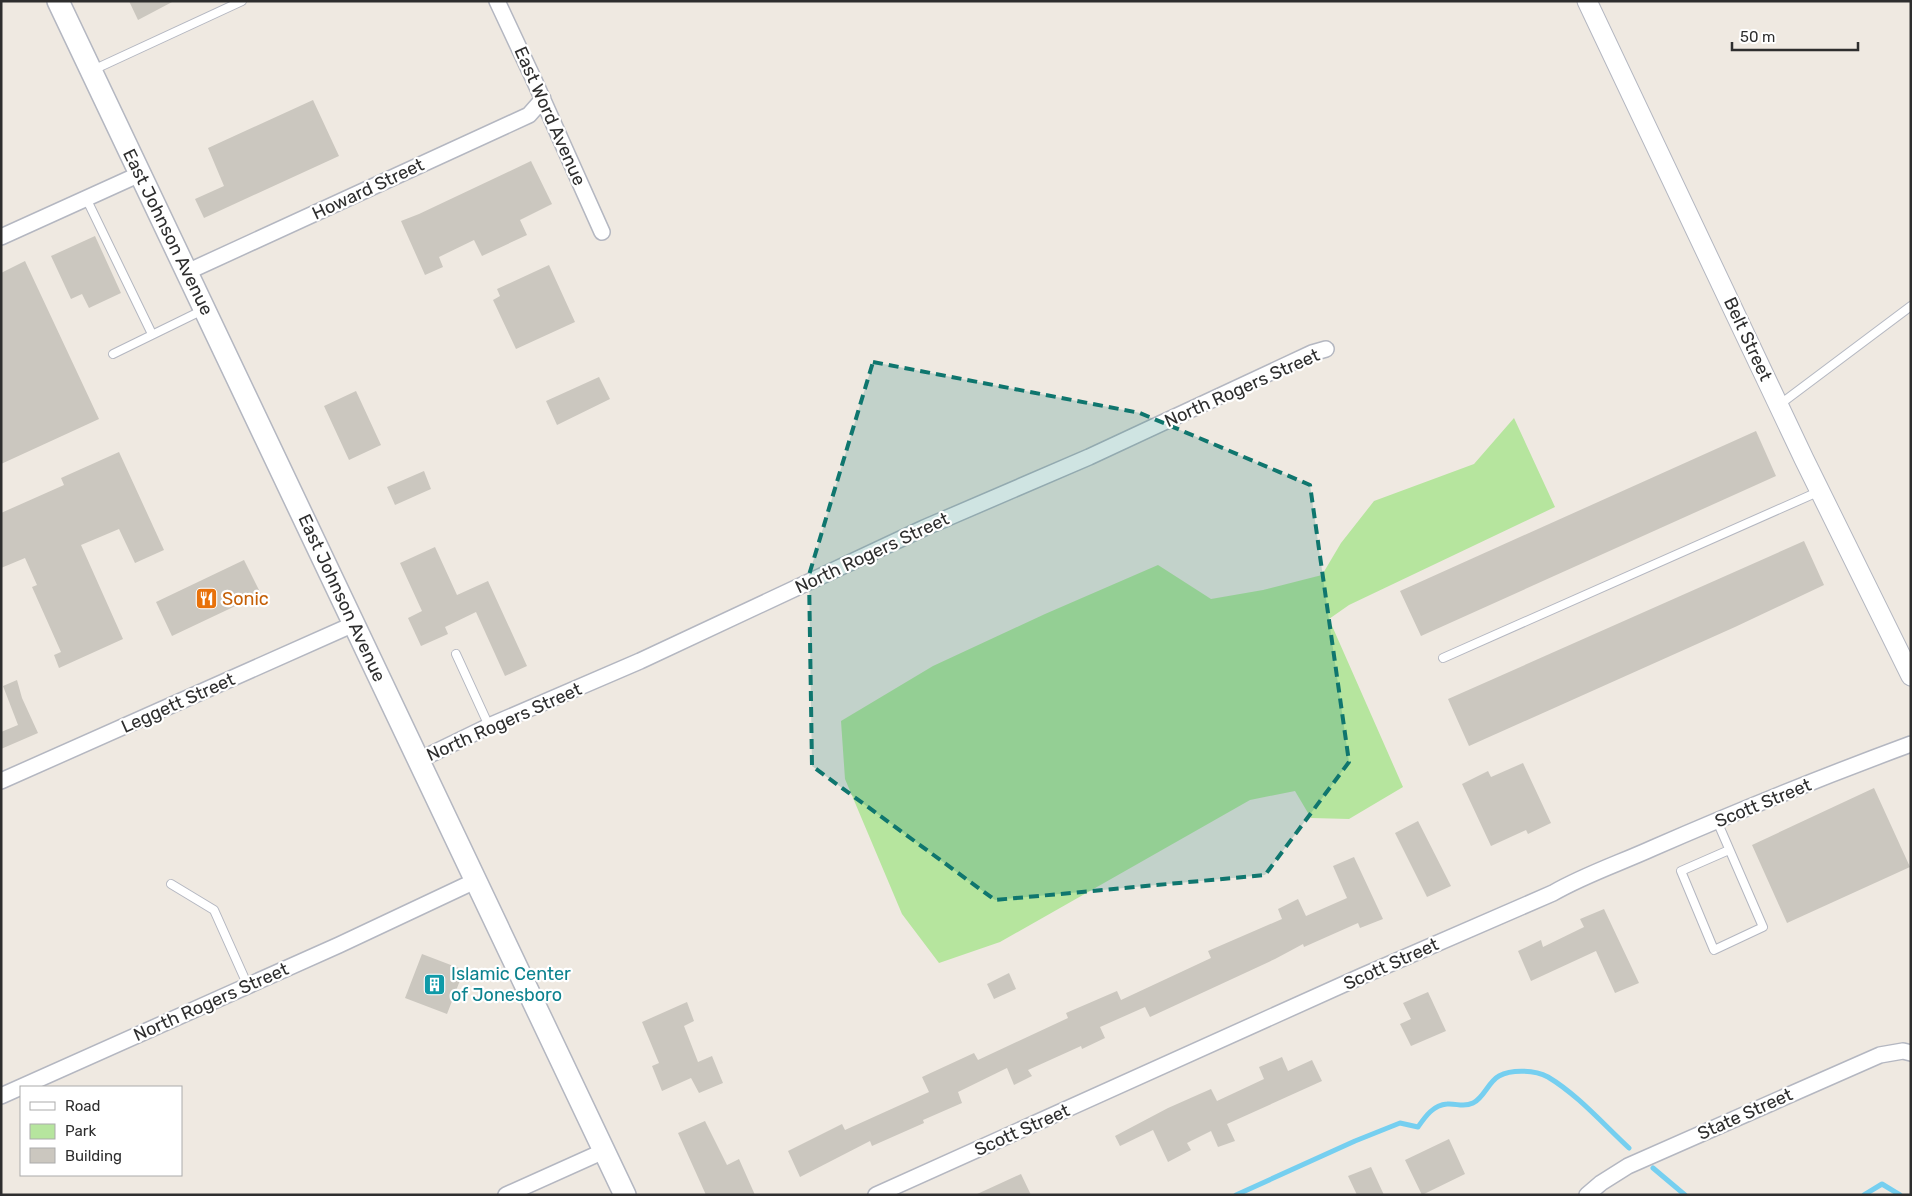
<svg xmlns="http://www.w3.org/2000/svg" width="1912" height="1196" font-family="Rubik,sans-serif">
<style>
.green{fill:#b6e59e}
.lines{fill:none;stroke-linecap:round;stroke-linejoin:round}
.stream{stroke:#75cff0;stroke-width:5}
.building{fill:#cbc7bf}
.service-casing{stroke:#b4b7c1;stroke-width:10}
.minor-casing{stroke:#b4b7c1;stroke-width:18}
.tertiary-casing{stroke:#b4b7c1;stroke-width:21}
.secondary-casing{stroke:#b4b7c1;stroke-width:24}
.service{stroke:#fff;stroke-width:8}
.minor{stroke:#fff;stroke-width:15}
.tertiary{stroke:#fff;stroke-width:19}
.secondary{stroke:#fff;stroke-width:21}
.marked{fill:#0f766e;fill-opacity:0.2;stroke:#0f766e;stroke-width:4;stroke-dasharray:10 6;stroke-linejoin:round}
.labels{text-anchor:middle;stroke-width:4.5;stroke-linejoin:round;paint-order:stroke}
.street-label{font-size:18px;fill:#2e2e2e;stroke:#fff}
.food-label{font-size:18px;fill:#c56008;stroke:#fff;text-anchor:start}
.culture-label{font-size:18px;fill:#0d838f;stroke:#fff;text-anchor:start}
</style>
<rect width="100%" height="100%" fill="#efe9e1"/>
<path class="green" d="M1514 418 1555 507 1349 605 1329 619 1403 787 1349 819 1311 818 1295 791 1250 800 1000 942 939 963 902 914 845 779 841 721 933 666 1045 614 1158 565 1211 599 1263 590 1322 575 1341 543 1374 501 1474 464Z"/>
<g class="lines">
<path class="stream" d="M1653 1168 1685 1195
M1236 1195 1355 1141 1400 1123 1418 1127C1425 1117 1433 1105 1447 1104 1457 1103 1463 1108 1473 1103 1484 1098 1488 1082 1499 1076 1512 1069 1535 1070 1548 1077 1578 1095 1603 1124 1629 1148
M1864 1195 1882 1184 1900 1195"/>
</g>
<path class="building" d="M129 1H174L138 20Z
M313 100 339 156 204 218 195 199 224 186 208 148Z
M531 161 552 204 520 220 527 235 482 256 474 240 439 257 443 267 425 275 401 221 419 214Z
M95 236 121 293 89 308 82 294 71 299 51 256Z
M25 261 99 419 1 464V273Z
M549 265 575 322 516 349 493 300 500 296 497 289Z
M599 377 610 399 557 425 546 401Z
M356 391 381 445 349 460 324 406Z
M1756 431 1776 476 1421 636 1400 591Z
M119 452 164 550 135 563 119 529 81 545 123 639 59 668 54 655 61 652 32 587 37 585 25 558 1 568V513L64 485 61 478Z
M424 471 431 489 395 505 387 487Z
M1804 541 1824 585 1735 627 1469 746 1448 699Z
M435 547 457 595 488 581 527 666 505 676 476 612 445 627 448 634 421 646 408 618 422 611 400 563Z
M244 560 261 594 172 636 156 602Z
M17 680 22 698 38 733 1 749V732L18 725 3 686Z
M1523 763 1551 823 1528 834 1526 830 1491 846 1462 784 1488 771 1491 777Z
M1874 788 1910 867 1787 923 1752 845Z
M1418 821 1451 886 1427 897 1395 833Z
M1354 857 1383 919 1360 928 1358 923 1304 947 1303 944 1275 959 1150 1017 1145 1007 1100 1027 1105 1038 1082 1049 1081 1046 1028 1070 1032 1076 1014 1085 1007 1068 958 1092 962 1103 923 1120 924 1123 872 1146 870 1141 800 1177 788 1151 842 1124 845 1130 929 1092 922 1077 974 1053 978 1060 1068 1018 1066 1013 1117 991 1121 1000 1211 958 1208 951 1282 919 1278 909 1298 899 1306 916 1347 898 1333 866Z
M1604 909 1639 983 1615 993 1596 951 1531 981 1518 951 1541 940 1543 947 1584 927 1580 919Z
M422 954 464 970 447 1014 405 998Z
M1009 973 1016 989 994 999 987 984Z
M1428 992 1446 1031 1411 1046 1400 1024 1411 1019 1403 1003Z
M687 1002 694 1021 684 1026 698 1062 712 1056 723 1083 699 1093 691 1078 662 1091 652 1066 659 1063 642 1022Z
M1282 1057 1288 1071 1312 1060 1322 1081 1227 1124 1235 1141 1218 1147 1211 1131 1187 1143 1191 1150 1168 1162 1153 1130 1120 1146 1115 1136 1168 1108 1211 1089 1217 1101 1264 1079 1259 1067Z
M705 1121 727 1165 739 1159 755 1195H706L678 1133Z
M1449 1139 1465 1174 1422 1195 1405 1160Z
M1371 1167 1384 1195H1357L1348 1176Z
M1021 1174 1031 1195H975Z"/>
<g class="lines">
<defs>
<path id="service" d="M93 70 242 1
M86 198 152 334
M113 354 203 310
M1779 405 1911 306
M456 654 489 726
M1443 658 1820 491
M1717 821 1763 927 1714 950 1681 871 1729 850
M171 884 214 910 248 986"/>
<path id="minor" d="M497 1 534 80 602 232
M1 237 140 174
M187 272 529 115 543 99
M419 760 489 726 640 661 924 528 1089 457 1312 353 1326 349
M1 781 354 624
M1 1096 339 945 475 881
M506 1195 604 1151
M876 1195 1362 976 1553 893C1584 875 1620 863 1653 848 1738 811 1824 776 1911 744
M1587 1195 1601 1183 1628 1166 1880 1055 1903 1051 1911 1053"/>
<path id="tertiary" d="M1587 1 1804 459 1911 676"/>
<path id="secondary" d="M58 1 625 1195"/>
</defs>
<use href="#service" class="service-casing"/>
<use href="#minor" class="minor-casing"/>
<use href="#tertiary" class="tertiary-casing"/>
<use href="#secondary" class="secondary-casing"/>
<use href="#service" class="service"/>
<use href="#minor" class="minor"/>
<use href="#tertiary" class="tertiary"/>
<use href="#secondary" class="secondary"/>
</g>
<path class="marked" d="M873 362 1140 413 1310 485 1349 762 1265 875 995 900 812 766 809 575Z"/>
<defs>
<symbol id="restaurant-square" viewBox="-11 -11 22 22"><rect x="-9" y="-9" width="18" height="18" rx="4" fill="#e8710a" stroke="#fff"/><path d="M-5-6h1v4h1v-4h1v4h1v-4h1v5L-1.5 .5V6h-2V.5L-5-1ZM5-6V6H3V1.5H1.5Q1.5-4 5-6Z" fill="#fff"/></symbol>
<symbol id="building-square" viewBox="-11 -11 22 22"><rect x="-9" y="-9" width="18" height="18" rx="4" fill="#0f9aa8" stroke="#fff"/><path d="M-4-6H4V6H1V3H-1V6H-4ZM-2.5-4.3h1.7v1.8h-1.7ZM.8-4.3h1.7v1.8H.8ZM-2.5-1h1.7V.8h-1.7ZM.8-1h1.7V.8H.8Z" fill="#fff"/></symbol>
</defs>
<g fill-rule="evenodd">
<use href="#restaurant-square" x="194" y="586" width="25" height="25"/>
<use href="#building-square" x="422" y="972" width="25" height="25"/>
</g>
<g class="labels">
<g class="street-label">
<text transform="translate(550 116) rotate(66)" y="6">East Word Avenue</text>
<text transform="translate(368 189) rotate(-25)" y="6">Howard Street</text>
<text transform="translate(168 232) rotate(64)" y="6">East Johnson Avenue</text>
<text transform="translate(1748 339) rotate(65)" y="6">Belt Street</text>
<text transform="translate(1242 388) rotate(-24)" y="6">North Rogers Street</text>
<text transform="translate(872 553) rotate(-25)" y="6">North Rogers Street</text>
<text transform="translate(342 598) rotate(65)" y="6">East Johnson Avenue</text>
<text transform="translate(178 703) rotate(-24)" y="6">Leggett Street</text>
<text transform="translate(504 722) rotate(-24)" y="6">North Rogers Street</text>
<text transform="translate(1763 803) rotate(-22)" y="6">Scott Street</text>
<text transform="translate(1391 964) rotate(-24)" y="6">Scott Street</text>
<text transform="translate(211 1002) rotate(-24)" y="6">North Rogers Street</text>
<text transform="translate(1745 1114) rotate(-24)" y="6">State Street</text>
<text transform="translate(1022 1130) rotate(-24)" y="6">Scott Street</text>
</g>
<g class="food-label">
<text x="222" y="605">Sonic</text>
</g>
<g class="culture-label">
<text x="451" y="980">Islamic Center<tspan x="451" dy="21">of Jonesboro</tspan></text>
</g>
</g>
<rect width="1912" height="1196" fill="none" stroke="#2e2e2e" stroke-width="5"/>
<rect x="20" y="1086" width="162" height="90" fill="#ffffff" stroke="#ababab"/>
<rect x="30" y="1102" width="25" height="8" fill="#ffffff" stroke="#ababab"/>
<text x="65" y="1111" font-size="15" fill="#2e2e2e">Road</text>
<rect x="30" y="1124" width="25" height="15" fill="#b6e59e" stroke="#ababab"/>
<text x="65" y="1136" font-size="15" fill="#2e2e2e">Park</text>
<rect x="30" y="1148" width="25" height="15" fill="#cbc7bf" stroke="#ababab"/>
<text x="65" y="1161" font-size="15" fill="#2e2e2e">Building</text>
<path d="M1732 42v8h126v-8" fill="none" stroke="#2e2e2e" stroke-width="2.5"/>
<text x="1740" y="42" font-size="15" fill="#2e2e2e" stroke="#ffffff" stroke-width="4" paint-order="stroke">50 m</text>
</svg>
